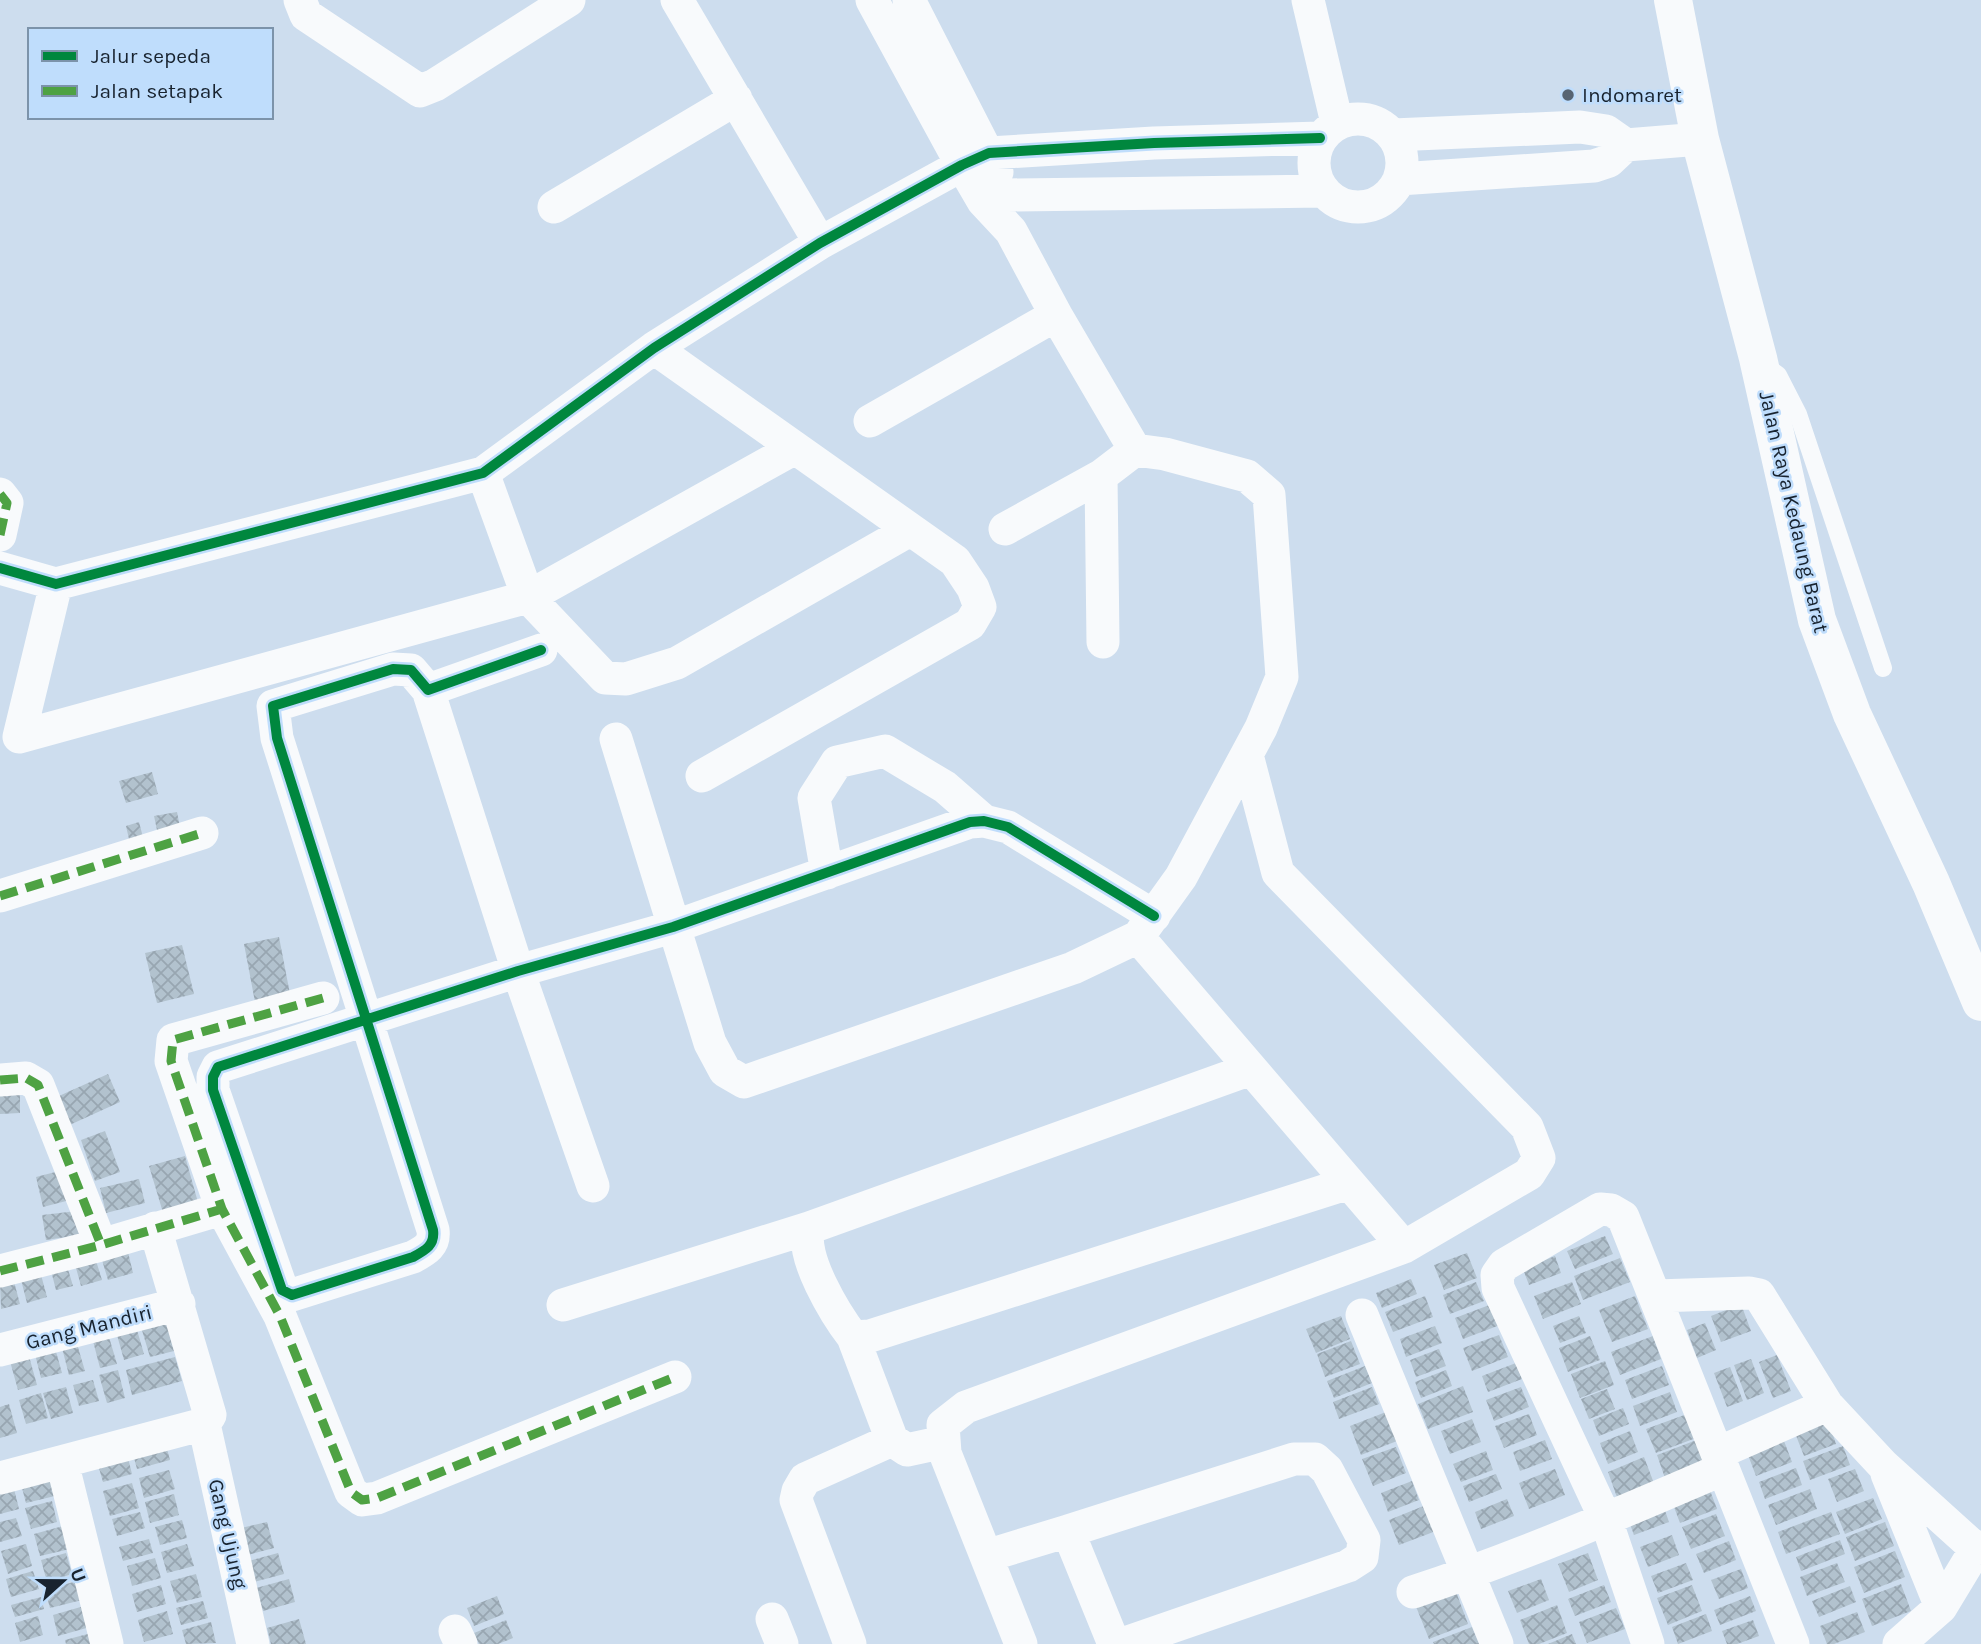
<svg xmlns="http://www.w3.org/2000/svg" width="1981" height="1644" font-family="Karla,sans-serif">
<style>
.building{fill:url(#building-cross-hatch)}
.lines{fill:none;stroke-linecap:round;stroke-linejoin:round}
.lane{stroke:#f8fafc;stroke-width:18}
.street{stroke:#f8fafc;stroke-width:33}
.secondary{stroke:#f8fafc;stroke-width:38}
.quiet{stroke:#4ea243;stroke-width:9;stroke-dasharray:18 9;stroke-linecap:butt}
.cycleway-casing{stroke:#bfddfc;stroke-width:15}
.cycleway{stroke:#00873e;stroke-width:10}
.poi-dot{fill:#576472;stroke:#bfddfc;stroke-width:2.5}
.labels{text-anchor:middle;stroke-width:5;stroke-linejoin:round;paint-order:stroke}
.poi-label{font-size:21px;fill:#18232f;stroke:#bfddfc;text-anchor:start}
.street-label{font-size:21px;fill:#18232f;stroke:#bfddfc}
</style>
<defs>
<pattern id="building-cross-hatch" width="8" height="8" patternUnits="userSpaceOnUse" patternTransform="scale(1.75)"><rect width="8" height="8" fill="#b2c2ce"/><path d="M0 0l8 8M0 8l8-8" fill="none" stroke="#98a6b1"/></pattern>
</defs>
<rect width="100%" height="100%" fill="#cdddee"/>
<path class="building" d="M152 772 158 794 126 803 119 781Z
M177 812 180 827 157 830 154 816Z
M139 822 145 845 131 848 126 826Z
M279 937 290 994 255 1002 244 944Z
M182 945 194 994 157 1003 145 953Z
M108 1074 120 1102 63 1128 50 1100Z
M20 1086V1113L0 1114V1087Z
M105 1131 120 1172 95 1181 81 1140Z
M185 1156 199 1206 164 1216 149 1166Z
M63 1170 70 1200 43 1207 36 1177Z
M139 1179 145 1203 106 1213 100 1188Z
M77 1211 80 1235 46 1240 42 1215Z
M1605 1236 1613 1254 1575 1269 1567 1251Z
M93 1251 102 1280 81 1286 73 1257Z
M128 1252 133 1273 108 1280 102 1260Z
M1467 1253 1477 1278 1444 1290 1434 1265Z
M1555 1256 1561 1273 1529 1285 1523 1269Z
M1620 1258 1630 1282 1583 1300 1574 1276Z
M65 1259 73 1286 56 1290 49 1263Z
M40 1271 47 1297 27 1303 20 1276Z
M13 1278 20 1304 1 1309 0 1281Z
M1411 1279 1417 1294 1382 1308 1376 1293Z
M1476 1282 1484 1301 1450 1314 1443 1295Z
M1572 1282 1581 1304 1543 1319 1534 1296Z
M1425 1296 1433 1317 1393 1332 1385 1312Z
M1635 1296 1648 1329 1612 1342 1599 1310Z
M1492 1304 1500 1325 1463 1339 1455 1318Z
M1741 1304 1751 1331 1721 1342 1711 1316Z
M1341 1316 1350 1339 1316 1353 1306 1329Z
M1579 1316 1586 1333 1560 1343 1553 1326Z
M166 1320 174 1351 150 1357 141 1327Z
M1705 1323 1716 1350 1697 1358 1687 1330Z
M1435 1326 1442 1343 1406 1357 1400 1339Z
M137 1330 144 1354 124 1360 117 1335Z
M1499 1335 1508 1357 1472 1371 1463 1348Z
M1590 1336 1600 1360 1568 1372 1559 1348Z
M1653 1336 1661 1359 1620 1375 1611 1352Z
M109 1337 117 1364 100 1368 93 1341Z
M1351 1341 1360 1364 1325 1377 1317 1354Z
M77 1344 85 1371 69 1375 62 1348Z
M55 1348 62 1373 41 1378 35 1354Z
M27 1349 37 1385 18 1390 8 1354Z
M1439 1349 1446 1366 1416 1377 1410 1360Z
M1777 1355 1791 1391 1773 1398 1759 1362Z
M175 1357 182 1381 132 1395 126 1370Z
M1751 1359 1764 1393 1747 1400 1734 1365Z
M1605 1361 1614 1385 1580 1398 1571 1374Z
M1516 1363 1522 1379 1488 1392 1482 1376Z
M1365 1366 1372 1383 1334 1398 1327 1381Z
M1662 1366 1669 1385 1632 1399 1625 1380Z
M1730 1367 1743 1401 1727 1407 1714 1373Z
M118 1370 125 1398 107 1403 99 1375Z
M1446 1370 1452 1386 1421 1398 1415 1382Z
M93 1380 99 1401 79 1406 73 1385Z
M1463 1386 1473 1412 1428 1429 1418 1404Z
M66 1387 73 1413 51 1419 43 1393Z
M1372 1387 1379 1404 1339 1419 1333 1402Z
M1521 1387 1529 1407 1494 1421 1486 1400Z
M1607 1389 1615 1409 1589 1419 1581 1399Z
M1670 1392 1677 1412 1640 1426 1633 1406Z
M41 1393 48 1418 26 1424 19 1400Z
M9 1404 17 1433 0 1438V1407Z
M1623 1408 1629 1424 1599 1436 1593 1420Z
M1386 1412 1397 1441 1361 1455 1350 1426Z
M1529 1414 1537 1435 1504 1448 1495 1426Z
M1687 1414 1696 1438 1656 1453 1646 1429Z
M1472 1419 1481 1442 1450 1454 1441 1431Z
M1828 1420 1836 1444 1804 1456 1795 1433Z
M1630 1431 1638 1452 1608 1464 1600 1443Z
M164 1438 170 1460 137 1469 131 1447Z
M1702 1438 1711 1464 1666 1481 1657 1455Z
M1545 1440 1552 1459 1520 1471 1513 1452Z
M1784 1441 1792 1462 1756 1476 1748 1455Z
M1843 1446 1850 1465 1810 1480 1803 1461Z
M1396 1447 1406 1473 1373 1486 1362 1459Z
M126 1450 132 1474 103 1482 96 1458Z
M1486 1451 1493 1470 1461 1482 1453 1464Z
M1644 1457 1655 1486 1618 1500 1608 1472Z
M1796 1468 1802 1485 1765 1499 1759 1482Z
M1555 1469 1565 1495 1529 1509 1519 1483Z
M1855 1469 1864 1491 1837 1502 1828 1479Z
M169 1470 175 1489 144 1498 139 1478Z
M1496 1474 1502 1489 1469 1502 1463 1486Z
M55 1479 59 1495 26 1503 22 1488Z
M1412 1481 1419 1500 1388 1512 1381 1493Z
M132 1483 139 1508 110 1516 103 1491Z
M13 1485 19 1509 0 1514V1488Z
M1708 1485 1717 1509 1680 1523 1671 1499Z
M1810 1489 1817 1509 1776 1525 1768 1505Z
M174 1494 179 1515 150 1523 145 1502Z
M1873 1498 1882 1519 1845 1534 1836 1512Z
M1507 1499 1514 1516 1481 1529 1475 1512Z
M52 1501 57 1522 31 1529 25 1508Z
M1662 1502 1669 1522 1634 1535 1627 1516Z
M1426 1505 1436 1531 1399 1545 1389 1520Z
M140 1512 145 1528 117 1536 112 1519Z
M1831 1512 1840 1534 1786 1554 1778 1532Z
M1716 1514 1725 1536 1691 1549 1682 1527Z
M16 1518 22 1536 0 1542V1522Z
M182 1520 187 1538 160 1545 155 1527Z
M267 1522 274 1548 244 1556 237 1529Z
M1885 1522 1894 1546 1855 1561 1846 1537Z
M63 1526 70 1549 40 1556 34 1534Z
M1672 1535 1679 1555 1648 1567 1640 1547Z
M149 1539 153 1553 123 1561 119 1547Z
M1840 1540 1845 1554 1801 1571 1796 1557Z
M1729 1541 1736 1560 1704 1573 1696 1554Z
M26 1544 32 1566 8 1574 1 1551Z
M187 1544 194 1566 167 1573 161 1552Z
M1895 1551 1905 1577 1864 1593 1854 1567Z
M66 1553 72 1574 47 1582 41 1560Z
M278 1553 284 1574 250 1583 245 1562Z
M1588 1553 1598 1580 1569 1592 1558 1564Z
M155 1558 161 1578 132 1586 127 1566Z
M1686 1563 1693 1580 1658 1593 1651 1576Z
M1837 1563 1845 1582 1807 1596 1800 1577Z
M1741 1569 1748 1588 1719 1599 1711 1580Z
M33 1571 39 1589 11 1597 6 1579Z
M196 1574 202 1597 177 1603 170 1581Z
M289 1579 295 1602 263 1611 256 1588Z
M1541 1579 1549 1600 1517 1613 1508 1591Z
M77 1581 82 1600 50 1608 45 1590Z
M1901 1584 1911 1611 1872 1626 1862 1599Z
M161 1585 166 1604 137 1612 132 1594Z
M1604 1585 1611 1602 1575 1616 1568 1599Z
M1692 1585 1702 1611 1668 1625 1657 1598Z
M1850 1586 1856 1602 1819 1617 1812 1601Z
M1455 1589 1468 1624 1429 1639 1415 1604Z
M497 1596 504 1614 474 1626 467 1608Z
M1750 1596 1756 1611 1720 1625 1714 1610Z
M41 1597 44 1609 15 1617 11 1605Z
M203 1601 208 1618 181 1625 176 1608Z
M1557 1605 1567 1633 1539 1644H1529L1520 1620Z
M84 1606 90 1627 58 1636 53 1615Z
M1616 1608 1625 1629 1587 1643 1579 1622Z
M167 1611 173 1634 144 1642 138 1620Z
M1857 1612 1865 1632 1834 1644H1827L1820 1626Z
M1706 1614 1712 1631 1678 1644 1672 1627Z
M38 1616 43 1635 20 1642 15 1623Z
M299 1619 306 1644H271L267 1628Z
M506 1620 513 1638 498 1644H479L474 1633Z
M1753 1620 1759 1636 1737 1644H1727L1722 1631Z
M211 1622 216 1643 186 1644 182 1630Z
M1472 1627 1479 1644H1434L1433 1642Z
M95 1632 99 1644H66L65 1640Z
M1572 1634 1576 1644H1548Z"/>
<g class="lines">
<path class="lane" d="M1771 370 1778 375 1798 414 1883 668"/>
<path class="street" d="M300 0 306 15 420 91 435 85 569 0
M677 0 820 243
M872 0 962 165 983 201 1011 231 1056 315 1135 450
M909 0 997 172
M1308 0 1337 123
M1314 163a44 44 0 1 1 88 0a44 44 0 1 1-88 0Z
M1393 135 1580 127 1606 131 1626 145 1700 139
M1399 179 1594 166 1609 161 1626 145
M983 201 1008 195 1322 191
M554 207 736 99
M654 348 955 561 973 588 980 607 970 624 702 776
M870 421 1056 315
M795 448 528 597 605 678 626 679 677 663 910 530
M1101 476 1103 642
M0 494 7 503 0 535
M0 568 56 584 483 473 654 348 820 243 962 165 989 153 1154 143 1320 138
M56 584 19 737 528 597 483 473
M541 650 428 690 411 670 393 669 273 706 277 738 433 1230C435 1245 426 1250 413 1257L292 1295 282 1290 213 1090V1077L218 1067 518 971 673 927 970 822 984 821 1008 827 1154 916
M428 690 518 971 593 1186
M616 739 710 1043 725 1071 744 1082 1073 968 1138 937 1181 877 1261 728 1282 677 1269 495 1247 476 1165 454 1135 450 1101 476 1005 529
M827 873 814 798 837 762 885 751 945 787 984 821
M0 896 202 833
M1138 937 1404 1247
M323 998 173 1040 171 1061 222 1209 280 1316 351 1492 362 1500 377 1498 675 1377
M1251 1069 809 1228C799 1255 836 1315 853 1337L870 1336 1349 1183
M0 1080 26 1078 38 1085 101 1245
M0 1271 101 1245 222 1209
M1656 1296 1749 1293 1759 1295 1827 1405 1883 1465 1976 1549
M563 1305 809 1228
M1362 1315 1497 1644
M853 1337 892 1440 907 1450 944 1442
M0 1350 179 1304
M204 1424 253 1644
M1718 1453 1827 1405
M62 1462 107 1644
M1887 1474 1941 1607
M0 1478 204 1424 210 1415 155 1228
M1068 1531 1294 1459H1315L1327 1470 1364 1540 1362 1557 1348 1566 1122 1644
M986 1556 1068 1531 1114 1644
M1413 1592C1519 1557 1621 1513 1723 1469
M772 1619 782 1644
M455 1631 461 1644
M850 1644 796 1500 798 1491 805 1479 892 1440
M1021 1644 945 1453 943 1425 966 1407 1404 1247 1529 1174 1539 1158 1527 1127 1278 873 1247 755
M1648 1644 1606 1520 1498 1288 1497 1275 1504 1265 1600 1209 1611 1210 1623 1217 1793 1644
M1899 1644 1941 1607 1976 1549 1981 1547"/>
<path class="secondary" d="M1673 0 1700 139 1758 358 1817 620 1852 714 1931 883 1981 1002"/>
<path class="quiet" d="M0 494 7 503 0 535
M0 896 202 833
M323 998 173 1040 171 1061 222 1209 280 1316 351 1492 362 1500 377 1498 675 1377
M0 1080 26 1078 38 1085 101 1245
M0 1271 101 1245 222 1209"/>
<defs>
<path id="cycleway" d="M0 568 56 584 483 473 654 348 820 243 962 165 989 153 1154 143 1320 138
M541 650 428 690 411 670 393 669 273 706 277 738 433 1230C435 1245 426 1250 413 1257L292 1295 282 1290 213 1090V1077L218 1067 518 971 673 927 970 822 984 821 1008 827 1154 916"/>
</defs>
<use href="#cycleway" class="cycleway-casing"/>
<use href="#cycleway" class="cycleway"/>
</g>
<circle class="poi-dot" cx="1568" cy="95" r="7"/>
<g class="labels">
<g class="poi-label">
<text x="1582" y="102">Indomaret</text>
</g>
<g class="street-label">
<text transform="translate(1794 512) rotate(77)" y="7">Jalan Raya Kedaung Barat</text>
<text transform="translate(89 1327) rotate(-14)" y="7">Gang Mandiri</text>
<text transform="translate(228 1534) rotate(77)" y="7">Gang Ujung</text>
</g>
</g>
<rect x="28" y="28" width="245" height="91" fill="#bfddfc" stroke="#7c93aa" stroke-width="2"/>
<rect x="42" y="51" width="35" height="10" fill="#00873e" stroke="#7c93aa" stroke-width="2"/>
<text x="91" y="63" font-size="21" fill="#18232f">Jalur sepeda</text>
<rect x="42" y="86" width="35" height="10" fill="#4ea243" stroke="#7c93aa" stroke-width="2"/>
<text x="91" y="98" font-size="21" fill="#18232f">Jalan setapak</text>
<g transform="translate(63 1581) rotate(69)" stroke="#bfddfc" stroke-width="5" paint-order="stroke">
<path d="M0-5L12 26L0 18L-12 26Z" fill="#18232f"/>
<text y="-10" font-size="19" font-weight="bold" text-anchor="middle" fill="#18232f">U</text>
</g>
</svg>
